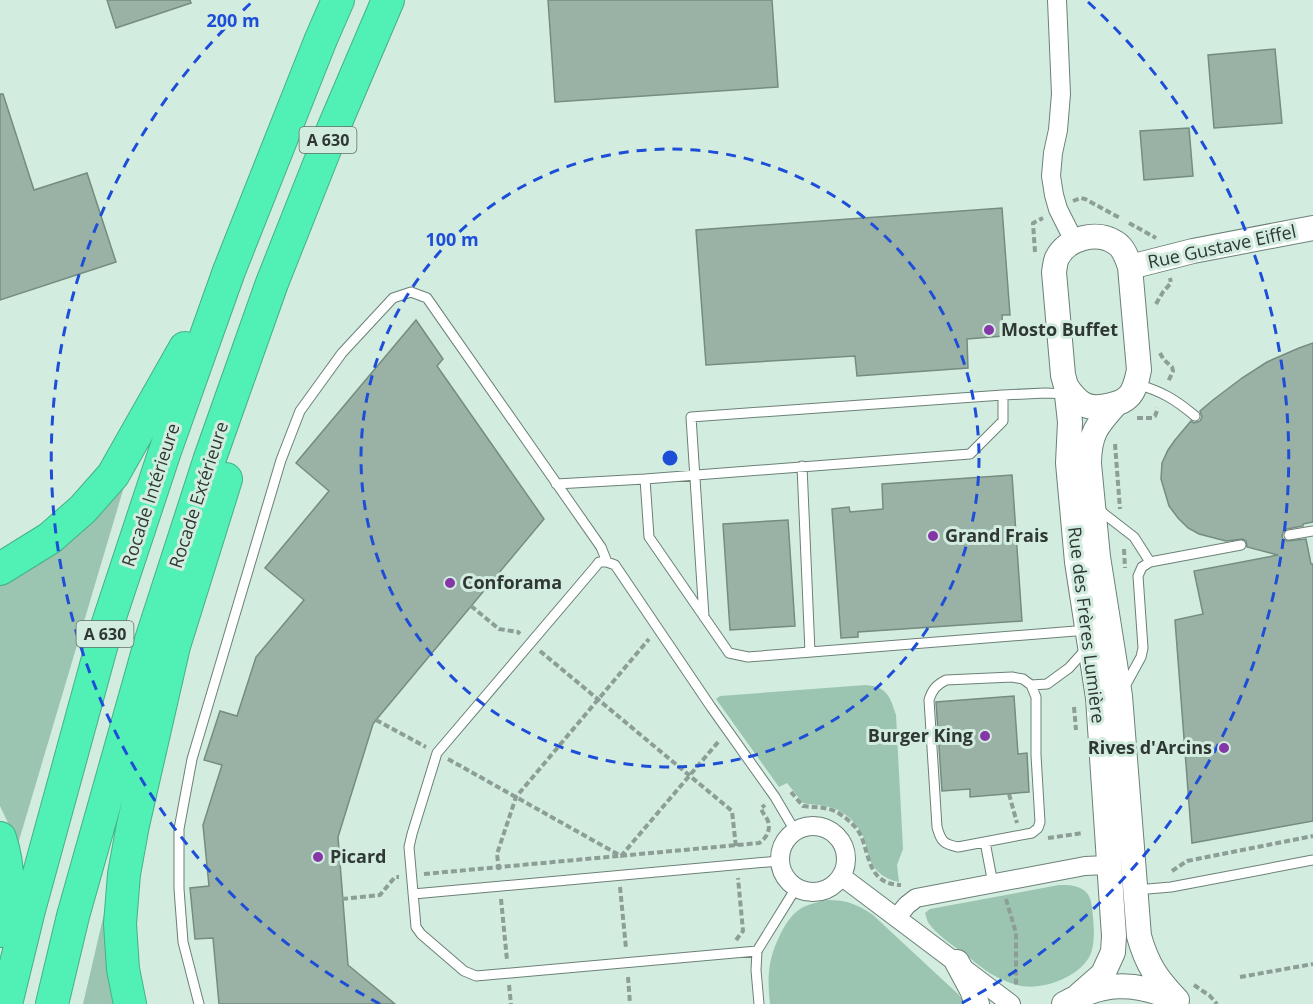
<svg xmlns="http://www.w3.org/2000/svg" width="1313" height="1004" font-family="'Open Sans',sans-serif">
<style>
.green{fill:#9bc5b1}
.building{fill:#9ab2a6;stroke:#758c80;stroke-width:1.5}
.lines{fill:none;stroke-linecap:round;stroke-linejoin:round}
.lane-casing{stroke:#6b8176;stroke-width:11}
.street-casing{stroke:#6b8176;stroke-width:20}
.secondary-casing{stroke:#6b8176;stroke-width:26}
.highway-casing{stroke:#45b088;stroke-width:34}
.path{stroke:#8c9e95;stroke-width:4;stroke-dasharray:6 3;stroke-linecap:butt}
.lane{stroke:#fff;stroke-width:9}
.street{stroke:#fff;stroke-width:18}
.secondary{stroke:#fff;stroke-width:24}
.highway{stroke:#51f0b5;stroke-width:32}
.ring{fill:none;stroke:#1d4ed8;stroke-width:3;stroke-dasharray:10 8}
.poi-dot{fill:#8536a7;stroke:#d3ece0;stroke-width:2}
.labels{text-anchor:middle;stroke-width:6;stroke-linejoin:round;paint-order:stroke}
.shield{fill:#d3ece0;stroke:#606e67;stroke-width:1.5}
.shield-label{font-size:16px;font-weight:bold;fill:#2f3833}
.street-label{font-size:18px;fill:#2f3833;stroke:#d3ece0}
.poi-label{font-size:18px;font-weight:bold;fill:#2f3833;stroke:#d3ece0;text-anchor:start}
.centre{fill:#1d4ed8;stroke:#d3ece0;stroke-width:3}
.ring-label{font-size:18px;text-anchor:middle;font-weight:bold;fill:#1d4ed8;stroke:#d3ece0;stroke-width:6;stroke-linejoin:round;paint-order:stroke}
</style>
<rect width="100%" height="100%" fill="#d3ece0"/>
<path class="green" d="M126 480 18 844 0 806V578Z
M866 685C887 687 890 696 896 715L903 849 897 865 899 882C882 879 871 868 867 851 866 847 866 842 864 838 859 828 853 819 843 813 830 804 817 806 803 803L787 783 779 787 716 699 720 696Z
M120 845 124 1004H83Z
M1059 885C1069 885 1077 885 1085 891 1092 897 1092 908 1093 917 1094 928 1095 942 1091 953 1082 977 1040 992 1017 985 997 979 985 971 970 958 958 949 935 934 928 922 927 920 926 916 925 913L930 909Z
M827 900C847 900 857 904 873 915L958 994 966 1004H770C767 977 768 959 780 935 785 925 790 916 800 909 808 904 818 902 827 900Z"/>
<path class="building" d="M107 0H190L191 3 116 28Z
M548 0H772L778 87 555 102Z
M1275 49 1282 123 1214 128 1208 55Z
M0 94H3L34 190 87 173 116 262 0 300Z
M1189 128 1193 176 1144 180 1140 131Z
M1002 208 1010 315H1002L1003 336 967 339 968 368 857 376 855 356 706 365 696 230Z
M416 320 443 359 437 366 544 519 376 720 373 724 338 837 348 965 395 1004H219L213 938 195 939 190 888 209 886 203 825 222 765 204 760 220 711 237 716 256 657 304 600 265 568 329 491 296 463Z
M1313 343V522L1303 524V526L1287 529 1283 532 1282 536 1283 539 1287 541 1306 539 1311 564H1313V821L1192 843 1175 620 1203 614 1194 571 1278 555 1247 547 1246 541 1243 539 1226 541 1199 534 1188 528 1178 518 1169 506 1161 479 1162 463 1168 450 1175 440 1191 421 1194 423 1200 421 1202 417 1200 411 1213 400 1242 378 1267 362 1299 348Z
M1012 475 1022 621 858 632V637L841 638 832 509 849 507 850 512 883 509 882 484Z
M788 520 795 626 730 630 723 524Z
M1014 696 1018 754 1027 753 1029 792 970 797V789L942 791 936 702Z"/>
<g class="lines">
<defs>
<path id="lane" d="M1136 384C1161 391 1175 399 1195 416
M802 466 810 652
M645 479 970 454 1003 421V395L1045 393 1067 394
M556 484 645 479 649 537 729 653 748 657 1088 630
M1099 508 1103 513 1134 537 1150 562
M1289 535 1313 531
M704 617 691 417 1003 395
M1012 677 1023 679 1031 685 1036 697V755L1040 822 1038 828 1032 833 958 847C944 844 941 842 937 827L929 700C932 690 936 685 946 680Z
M1031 685 1047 684 1069 668 1086 649
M1124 688 1141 657 1143 648 1138 576 1142 567 1150 562 1241 545
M795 831 775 797 711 707 615 565 607 562H599L596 566 437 753 412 834 409 847 416 927 421 934 464 971 476 976 757 951 796 888
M985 842 993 884
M1136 890 1171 887 1313 860
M413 894 779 861
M757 951 756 970 759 1004
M199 1004 183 942 179 889V829L192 759 281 460 300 411 342 353 393 298 411 292 427 298 601 547 607 562"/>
<path id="street" d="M1057 0 1061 94 1058 130 1053 153 1051 176 1054 195 1058 209 1074 241
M780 859a33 33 0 1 1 66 0a33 33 0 1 1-66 0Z
M841 876 1011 1004
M897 917 907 905 916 898 1085 866 1108 865"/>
<path id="secondary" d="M1130 267 1193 251 1313 228
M1066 386C1079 405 1088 411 1111 405 1116 404 1124 401 1128 397 1135 391 1137 379 1139 370L1130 267C1127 258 1124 248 1116 243 1097 230 1067 238 1057 258 1055 262 1055 267 1054 272L1063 375 1066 386 1070 422 1068 463 1077 562 1098 698 1114 936 1113 952 1103 974 1079 995
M1116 404C1097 425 1089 434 1089 464L1098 557 1120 696 1139 936C1147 965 1157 979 1177 1000
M957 962 972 990 977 1004
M1064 1004C1102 982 1133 981 1172 998"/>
<path id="highway" d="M0 569 50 538 83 509 113 475 185 348
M0 838C7 859 9 882 6 904 5 913 2 922 0 931
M6 1004 29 910 106 629 165 451 229 271 321 39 338 0
M52 1004 73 916 151 640 210 458 272 283 333 129 388 0
M130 1004 123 969 120 924 124 874 133 825 174 646 226 479"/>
</defs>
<use href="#lane" class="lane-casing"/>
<use href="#street" class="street-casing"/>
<use href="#secondary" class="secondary-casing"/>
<use href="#highway" class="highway-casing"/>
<path class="path" d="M1073 201 1081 198 1085 199 1120 218
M1129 223 1156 238
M1035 252 1033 223 1043 218
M1156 304 1163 292 1171 283 1170 278
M1160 353 1164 360 1172 367 1173 371 1168 382
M1137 418H1152L1155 416 1158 408
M1115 444 1120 509
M1124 549 1125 568
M471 606 499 629 518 632 520 634
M540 651 732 811 736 847
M1074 707 1076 730
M376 720 426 747
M448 759 621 856 719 741
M791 792 803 806C816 808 828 806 840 814 849 820 858 828 862 838 870 860 870 884 901 885
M1009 794 1017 823
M1048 838 1083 833
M499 870 497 854 516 797 649 639
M1172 871 1187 861 1313 836
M424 874 759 843C766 839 771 830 768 821 766 816 762 813 761 808L765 805
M620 887 626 948
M342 899 380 895 395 877H399
M501 899 507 960
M1006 899 1016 933V986
M736 940 743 931 738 878
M628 977 630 1004
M1240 977 1313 964
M509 985 511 1004
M1194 985 1210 996 1217 1004"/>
<use href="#lane" class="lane"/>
<use href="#street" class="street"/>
<use href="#secondary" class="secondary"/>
<use href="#highway" class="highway"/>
</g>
<g class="ring">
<circle cx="670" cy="458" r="309"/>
<path d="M380 1004A618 618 0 0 1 252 2M1088 2A618 618 0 0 1 960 1004"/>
</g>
<g class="poi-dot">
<circle cx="989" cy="330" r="6"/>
<circle cx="933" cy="536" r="6"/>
<circle cx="450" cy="583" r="6"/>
<circle cx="985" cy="736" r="6"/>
<circle cx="1224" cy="748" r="6"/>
<circle cx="318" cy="857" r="6"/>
</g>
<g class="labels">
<g class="shield">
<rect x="299.5" y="127" width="57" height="26" rx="4.5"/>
<rect x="76.5" y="621" width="57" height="26" rx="4.5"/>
</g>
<g class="shield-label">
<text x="328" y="146">A 630</text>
<text x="105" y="640">A 630</text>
</g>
<g class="street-label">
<text transform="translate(1222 247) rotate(-12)" y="6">Rue Gustave Eiffel</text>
<text transform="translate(151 495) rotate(-72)" y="6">Rocade Intérieure</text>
<text transform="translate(199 495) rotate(-72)" y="6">Rocade Extérieure</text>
<text transform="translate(1086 625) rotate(83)" y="6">Rue des Frères Lumière</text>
</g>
<g class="poi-label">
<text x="1001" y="336">Mosto Buffet</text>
<text x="945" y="542">Grand Frais</text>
<text x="462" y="589">Conforama</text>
<text x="973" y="742" text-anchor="end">Burger King</text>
<text x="1212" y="754" text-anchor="end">Rives d'Arcins</text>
<text x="330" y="863">Picard</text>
</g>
</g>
<circle cx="670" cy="458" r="9" class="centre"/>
<g class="ring-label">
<text x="233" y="27">200 m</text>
<text x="452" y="246">100 m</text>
</g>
</svg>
